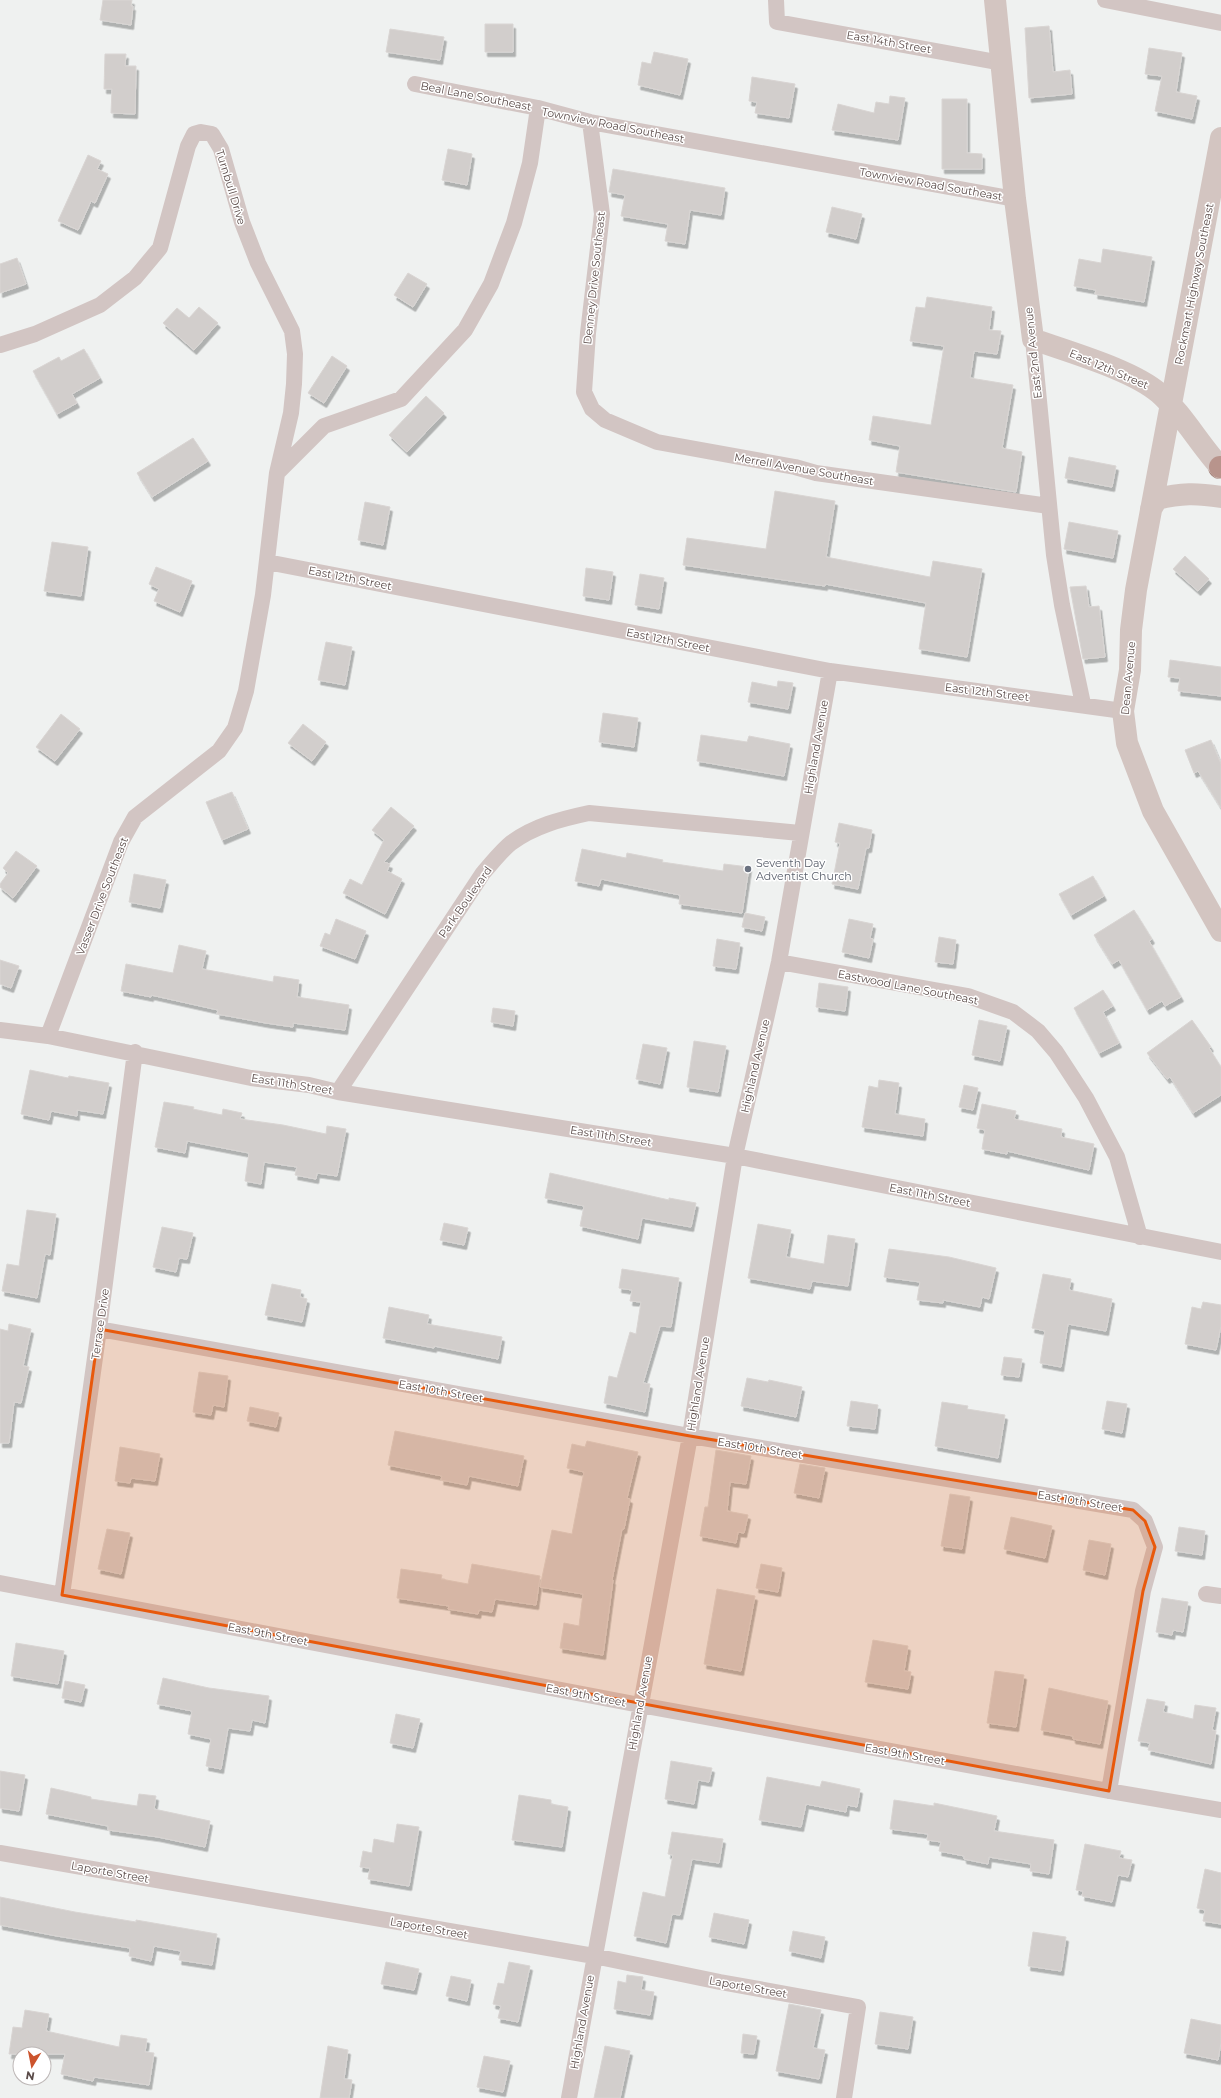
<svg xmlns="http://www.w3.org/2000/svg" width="1221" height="2098" font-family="Montserrat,sans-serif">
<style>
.building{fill:#d2cecc;stroke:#d9d5d3;filter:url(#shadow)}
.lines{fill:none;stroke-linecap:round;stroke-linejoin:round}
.highway-casing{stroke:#a38077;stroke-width:24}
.street{stroke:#d2c5c3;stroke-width:16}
.secondary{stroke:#d3c5c1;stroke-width:22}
.highway{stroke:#b8948c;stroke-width:22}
.marked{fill:#e8590c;fill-opacity:0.2;stroke:#e8590c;stroke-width:3;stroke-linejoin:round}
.worship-dot{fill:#6b7280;stroke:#fff;stroke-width:1.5}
.labels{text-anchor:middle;stroke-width:3;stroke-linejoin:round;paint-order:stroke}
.street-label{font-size:11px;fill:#5a4b49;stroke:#fff}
.worship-label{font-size:11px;fill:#5b616d;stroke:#fff;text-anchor:start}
</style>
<defs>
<filter id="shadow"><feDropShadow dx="2.5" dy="4.5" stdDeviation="0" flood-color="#0004"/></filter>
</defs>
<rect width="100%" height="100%" fill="#eff1f0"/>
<path class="building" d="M103 0H132L131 6H133L131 25 100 20Z
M485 24H513V52H485Z
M1049 26 1053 72 1070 70 1072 94 1029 98 1025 28Z
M390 29 444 37 440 60 386 52Z
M1149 48 1182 53 1176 92 1197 96 1192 119 1155 111 1162 76 1145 74Z
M654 52 688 59 680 95 638 85 642 62 651 64Z
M105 54H126L125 66H136L135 114 111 113 112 89H104Z
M752 77 795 84 789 118 755 113 757 102 749 101Z
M890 96 905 98 898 140 832 130 838 104 874 113 876 102 889 104Z
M942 99H967V153L982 154V169H942Z
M448 149 472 154 467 185 442 180Z
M88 155 101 161 97 169 108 174 95 203 91 201 78 230 58 221Z
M613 169 725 188 721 215 690 210 685 244 665 241 668 224 621 216 625 195 609 192Z
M832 207 862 214 856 239 826 232Z
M1103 249 1152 257 1144 302 1095 294 1096 290 1074 286 1079 259 1101 263Z
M17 258 26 284 0 293V264Z
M408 273 427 284 413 307 394 295Z
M927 297 992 307 989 330 1001 331 997 354 974 351 970 378 1013 385 1002 448 1022 452 1016 492 896 472 900 446 869 440 873 416 931 425 944 346 910 341 916 307 925 308Z
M199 307 218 323 194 350 163 323 177 308 189 318Z
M84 349 100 378 72 394 77 403 57 414 33 371 59 357 61 361Z
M332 356 347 366 324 403 308 393Z
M426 396 444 413 407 452 389 435Z
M193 438 208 461 152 497 137 473Z
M1069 457 1116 466 1112 487 1065 478Z
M775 491 835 501 826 557 930 577 933 561 982 569 967 657 919 649 926 603 825 584V586L683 565 687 538 766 549Z
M365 502 390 507 383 545 358 540Z
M1069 522 1118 531 1113 558 1064 549Z
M52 542 88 547 81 596 44 591Z
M1185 556 1209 579 1198 591 1173 569Z
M156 567 192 581 180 612 154 601 159 589 149 584Z
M586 568 613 572 609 600 583 596Z
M640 574 664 578 659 609 635 605Z
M1086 586 1089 607 1099 606 1105 657 1083 659 1070 587Z
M326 642 352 647 345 685 318 680Z
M1170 660 1221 667V696L1178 691 1180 678 1168 677Z
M778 681 793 683 788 709 748 702 752 682 777 687Z
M603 713 638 718 634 747 599 742Z
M61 714 80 729 55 761 36 747Z
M303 724 326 742 312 761 288 743Z
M701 735 747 742 749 736 790 744 784 776 697 761Z
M1211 740 1221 764V808L1198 771 1194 773 1185 750Z
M232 792 248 829 222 840 206 802Z
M391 807 414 826 384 862 390 864 387 871 402 879 385 914 343 893 350 879 362 885 384 840 372 830Z
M839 823 872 830 869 848H866L858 889 832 884 840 843 835 842Z
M582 849 626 858 627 853 663 860 662 862 723 871 724 864 749 867 742 913 679 904 680 895 601 879 599 886 575 881Z
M16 851 37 866 13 898 0 887V884L8 873 3 868Z
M134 874 166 880 160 908 129 902Z
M1093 876 1104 896 1071 915 1059 894Z
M1134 910 1152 939 1149 941 1181 997 1165 1006 1162 1001 1147 1010 1119 960 1112 964 1094 935Z
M745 913 765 917 762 931 742 927Z
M336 919 366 931 355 959 320 946 325 933 330 935Z
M849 919 873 924 870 938 873 939 869 958 842 952Z
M939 937 956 940 953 964 935 962Z
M717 939 740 943 736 969 713 966Z
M179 945 206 951 202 969 273 982 274 976 299 980 297 997 349 1005 345 1030 293 1023V1027L266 1023 217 1014 218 1010 151 995V997L121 991 126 964 173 973Z
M0 960 19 966 11 988 0 984Z
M819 983 848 987 845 1011 816 1007Z
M1103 990 1113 1006 1103 1012 1119 1043 1099 1053 1074 1008Z
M493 1008 515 1011 513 1026 491 1022Z
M979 1020 1007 1026 1000 1061 972 1055Z
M1192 1020 1211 1047 1209 1048 1221 1067V1095L1193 1113 1170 1077 1167 1079 1147 1053Z
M694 1041 726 1046 718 1092 687 1087Z
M643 1044 667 1048 660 1084 636 1079Z
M30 1070 68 1078 69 1076 109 1083 103 1114 77 1110V1116L51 1111 49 1120 21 1114Z
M879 1080 899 1083 895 1114 925 1119 923 1136 862 1127 869 1086 878 1088Z
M964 1085 978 1088 973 1110 959 1107Z
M164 1102 194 1107 193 1109 222 1115 223 1109 242 1113 240 1119 283 1125 326 1134 327 1126 346 1129 337 1176 317 1173 316 1179 295 1175 297 1167 264 1162 261 1184 245 1181 249 1153 187 1141 185 1153 155 1147Z
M982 1104 1016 1111 1014 1119 1062 1129 1061 1137 1094 1144 1089 1170 1007 1151V1154L982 1149 985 1130 977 1128Z
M550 1173 669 1200V1198L696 1203 691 1227 642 1218 638 1239 580 1226 584 1206 545 1198Z
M27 1210 56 1214 50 1255 45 1254 37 1298 2 1291 7 1264 19 1266Z
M444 1223 468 1228 464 1245 440 1240Z
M758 1224 791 1230 786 1257 824 1264 828 1235 855 1239 848 1286 812 1281 810 1289 748 1278Z
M162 1227 193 1233 187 1259 179 1258 176 1272 153 1267Z
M889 1249 949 1257 996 1268 989 1299 982 1297 980 1307 943 1300V1303L917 1300 920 1282 884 1277Z
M622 1269 679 1278 671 1327 660 1326 643 1383 650 1384 645 1412 604 1403 609 1376 617 1378 630 1332 636 1334 641 1302 630 1301 632 1290 619 1288Z
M1043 1274 1071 1279 1069 1290 1112 1299 1106 1331 1068 1324 1061 1367 1040 1363 1045 1331 1032 1328Z
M272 1284 301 1290 300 1297 307 1299 302 1322 265 1315Z
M1203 1302 1221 1305V1326L1216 1350 1185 1344 1192 1307 1201 1309Z
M389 1307 429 1315 427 1324 502 1337 498 1359 434 1346V1348L383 1338Z
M9 1324 31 1329 23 1366 29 1367 21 1403 14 1402 9 1443H0V1329L8 1331Z
M1004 1357 1022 1359 1019 1377 1001 1375Z
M199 1372 228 1376 224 1407 213 1405 211 1415 193 1412Z
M747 1378 768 1382 769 1380 802 1387 796 1417 741 1406Z
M851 1401 878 1405 875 1429 847 1426Z
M1107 1401 1127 1404 1122 1433 1102 1429Z
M942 1402 968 1406 967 1409 1005 1415 998 1458 935 1446Z
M250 1407 279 1413 276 1427 247 1421Z
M395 1431 524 1456 518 1486 469 1476 467 1485 441 1480 442 1476 388 1465Z
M587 1441 638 1452 627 1498 630 1499 624 1529H622L612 1580H613L603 1655 560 1648 564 1623 579 1626 583 1594 540 1587 552 1530 572 1534 584 1472 567 1468 572 1444 585 1447Z
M120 1447 160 1454 155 1481 131 1478 130 1483 115 1481Z
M716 1450 751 1456 746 1484 730 1482 727 1511 748 1515 744 1533 738 1532 736 1543 700 1536 705 1507H708Z
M800 1464 825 1468 819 1498 794 1493Z
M950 1494 970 1497 962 1549 941 1546Z
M1011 1517 1052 1526 1045 1558 1004 1549Z
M1179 1527 1205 1531 1202 1555 1175 1551Z
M107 1529 130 1533 121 1574 98 1569Z
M1089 1540 1111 1544 1105 1575 1083 1570Z
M472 1564 540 1576 536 1605 495 1599 492 1612 479 1610 478 1614 448 1609 449 1606 397 1598 401 1569 442 1575 441 1579 468 1584Z
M761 1564 782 1568 778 1592 756 1588Z
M717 1589 755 1596 741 1671 704 1664Z
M1162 1598 1188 1602 1183 1632 1173 1630 1172 1635 1156 1632Z
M873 1640 908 1646 904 1671 911 1672 908 1689 865 1682Z
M16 1643 64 1651 58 1684 11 1676Z
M995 1671 1024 1675 1016 1727 987 1723Z
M163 1678 209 1688 269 1696 265 1723 252 1720 250 1731 228 1728 221 1769 206 1766 211 1739 188 1734 192 1711 157 1704Z
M65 1681 85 1685 81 1702 62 1698Z
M1049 1688 1108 1701 1100 1744 1073 1739V1736L1041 1730Z
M1147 1699 1165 1702 1163 1712 1193 1719 1195 1705 1216 1708 1212 1730 1216 1731 1211 1764 1148 1750 1150 1743 1138 1741Z
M396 1714 420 1719 413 1748 390 1743Z
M671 1761 712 1768 709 1782 698 1780 694 1804 665 1799Z
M0 1771 25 1775 19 1811 0 1808Z
M767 1777 820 1787 822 1781 860 1789 857 1807 847 1805 846 1812 806 1804 801 1827 759 1820Z
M51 1788 91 1797V1799L137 1806 139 1794 156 1796 154 1809 210 1821 205 1847 158 1837 108 1830V1826L46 1814Z
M519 1795 551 1800V1804L568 1807 562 1847 512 1840Z
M894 1800 934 1806V1803L997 1816 994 1831 1054 1840 1049 1874 1030 1871 1031 1864 989 1857 988 1864 964 1859V1856L939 1851 941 1842 927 1840 928 1834 890 1829Z
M397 1824 419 1827 409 1886 368 1879 370 1868 360 1867 363 1851 372 1853 374 1839 394 1843Z
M672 1832 723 1839 719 1863 692 1859 680 1915 672 1914 666 1943 634 1936 643 1892 665 1897 673 1855 668 1854Z
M1085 1844 1121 1851 1119 1858 1132 1860 1128 1877 1118 1875 1112 1902 1082 1896 1083 1891 1076 1890Z
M1205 1869 1221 1873V1924L1203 1921 1205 1910 1197 1908Z
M0 1897 75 1912 136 1922V1920L217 1934 212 1965 179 1960 181 1951 154 1946 151 1961 129 1956 130 1948 57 1936 0 1925Z
M714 1913 749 1920 744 1944 709 1937Z
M793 1931 825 1937 821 1958 789 1951Z
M1033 1932 1066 1937 1061 1971 1028 1966Z
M386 1962 419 1969 414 1990 381 1984Z
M509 1962 530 1966 518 2022 498 2018 501 2006 493 2004 498 1983 504 1984Z
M627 1975 643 1977 641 1990 654 1992 650 2015 614 2009 618 1981 626 1983Z
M451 1976 471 1980 467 2001 446 1996Z
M789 2004 821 2010 813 2048 825 2050 819 2079 776 2071Z
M25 2010 49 2014 46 2031 119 2047 121 2035 147 2039 145 2052 154 2053 149 2085 94 2077 93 2081 61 2074 65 2054H9L13 2027 22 2028Z
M880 2012 913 2017 908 2049 875 2044Z
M1191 2019 1221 2025V2043L1218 2060 1184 2053Z
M743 2034 757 2036 754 2054 741 2053Z
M328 2046 348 2050 344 2079 352 2080 349 2098H320Z
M605 2046 630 2051 620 2098H594Z
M484 2056 510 2061 503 2092 477 2087Z"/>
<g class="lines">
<defs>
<path id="highway" d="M1220 467H1221"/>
</defs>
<use href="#highway" class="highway-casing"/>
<path class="street" d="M776 0 777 22 1002 63
M1105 0 1221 23
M415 84 538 108 590 122 1015 199
M590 122 602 214 588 333 584 392 592 409 605 420 657 442 795 467 816 473 1049 506
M1033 339 1054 555 1062 605 1083 704
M0 345 35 334 100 305 135 278 160 248 188 146 194 134 201 132 212 134 221 149 242 222 258 263 292 331 295 354 294 384 291 413 277 473 263 595 246 691 235 728 219 751 135 817 121 842 48 1036
M277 473 324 426 401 399 465 330 491 284 514 223 530 163 538 108
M267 562 830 671 1123 711
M779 962 968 996 1013 1012 1038 1031 1056 1052 1086 1098 1117 1157 1140 1237
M0 1030 48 1036 251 1078 309 1085 338 1092 735 1156 1221 1252
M338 1092 483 873C492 863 501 851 511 843 534 826 561 819 589 813L800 833
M99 1329 690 1436 1133 1510 1145 1521 1155 1547 1143 1591 1109 1791
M0 1583 640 1705 1109 1791 1221 1810
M1206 1594 1221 1596
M62 1595 99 1329 135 1052
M0 1853 594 1956 720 1982 858 2007 844 2098
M569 2098 690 1436 735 1156 779 962 830 671"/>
<path class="secondary" d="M995 0 1015 199 1033 339C1068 352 1131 369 1159 393 1183 414 1199 444 1221 468
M1221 138 1136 590 1131 630 1130 670 1123 711 1127 743 1153 811 1221 931
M1151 509 1157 499C1181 493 1197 493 1221 497"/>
<use href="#highway" class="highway"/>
</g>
<path class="marked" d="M99 1329 690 1436 1133 1510 1145 1521 1155 1547 1143 1591 1109 1791 62 1595Z"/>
<circle class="worship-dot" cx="748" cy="869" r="4"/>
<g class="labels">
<g class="street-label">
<text transform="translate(889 42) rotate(10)" y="4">East 14th Street</text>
<text transform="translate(476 96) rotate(11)" y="4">Beal Lane Southeast</text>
<text transform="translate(613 125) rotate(11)" y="4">Townview Road Southeast</text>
<text transform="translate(931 184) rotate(10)" y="4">Townview Road Southeast</text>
<text transform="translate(231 187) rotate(73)" y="4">Turnbull Drive</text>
<text transform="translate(594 278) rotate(-84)" y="4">Denney Drive Southeast</text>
<text transform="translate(1194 284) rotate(-79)" y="4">Rockmart Highway Southeast</text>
<text transform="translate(1033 353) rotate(-96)" y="4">East 2nd Avenue</text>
<text transform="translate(1109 369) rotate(23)" y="4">East 12th Street</text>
<text transform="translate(804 469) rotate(10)" y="4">Merrell Avenue Southeast</text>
<text transform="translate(350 578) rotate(11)" y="4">East 12th Street</text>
<text transform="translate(668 640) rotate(11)" y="4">East 12th Street</text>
<text transform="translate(1128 678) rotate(-85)" y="4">Dean Avenue</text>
<text transform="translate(987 692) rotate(7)" y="4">East 12th Street</text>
<text transform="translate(816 747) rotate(-80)" y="4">Highland Avenue</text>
<text transform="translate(102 896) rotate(-69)" y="4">Vasser Drive Southeast</text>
<text transform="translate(465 902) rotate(-55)" y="4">Park Boulevard</text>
<text transform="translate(908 987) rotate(11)" y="4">Eastwood Lane Southeast</text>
<text transform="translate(755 1066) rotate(-77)" y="4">Highland Avenue</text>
<text transform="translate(292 1084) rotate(9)" y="4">East 11th Street</text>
<text transform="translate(611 1136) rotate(9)" y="4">East 11th Street</text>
<text transform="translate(930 1195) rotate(11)" y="4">East 11th Street</text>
<text transform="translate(100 1324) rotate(-82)" y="4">Terrace Drive</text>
<text transform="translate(698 1384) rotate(-81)" y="4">Highland Avenue</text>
<text transform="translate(441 1391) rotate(10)" y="4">East 10th Street</text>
<text transform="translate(760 1448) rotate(9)" y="4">East 10th Street</text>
<text transform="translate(1080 1501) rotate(9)" y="4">East 10th Street</text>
<text transform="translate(268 1634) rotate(11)" y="4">East 9th Street</text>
<text transform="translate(586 1695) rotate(11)" y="4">East 9th Street</text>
<text transform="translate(640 1703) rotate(-80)" y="4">Highland Avenue</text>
<text transform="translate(905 1754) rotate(10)" y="4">East 9th Street</text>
<text transform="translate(110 1872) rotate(10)" y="4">Laporte Street</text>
<text transform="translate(429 1928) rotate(10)" y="4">Laporte Street</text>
<text transform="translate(748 1987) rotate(10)" y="4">Laporte Street</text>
<text transform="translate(582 2022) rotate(-80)" y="4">Highland Avenue</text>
</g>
<g class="worship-label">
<text x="756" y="867">Seventh Day<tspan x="756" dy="13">Adventist Church</tspan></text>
</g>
</g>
<g transform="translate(32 2066) rotate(190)"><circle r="19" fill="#ffffff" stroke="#bdb7b6"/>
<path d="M0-3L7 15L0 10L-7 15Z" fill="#cc542d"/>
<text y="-6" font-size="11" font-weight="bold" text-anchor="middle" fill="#5a4b49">N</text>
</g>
</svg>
